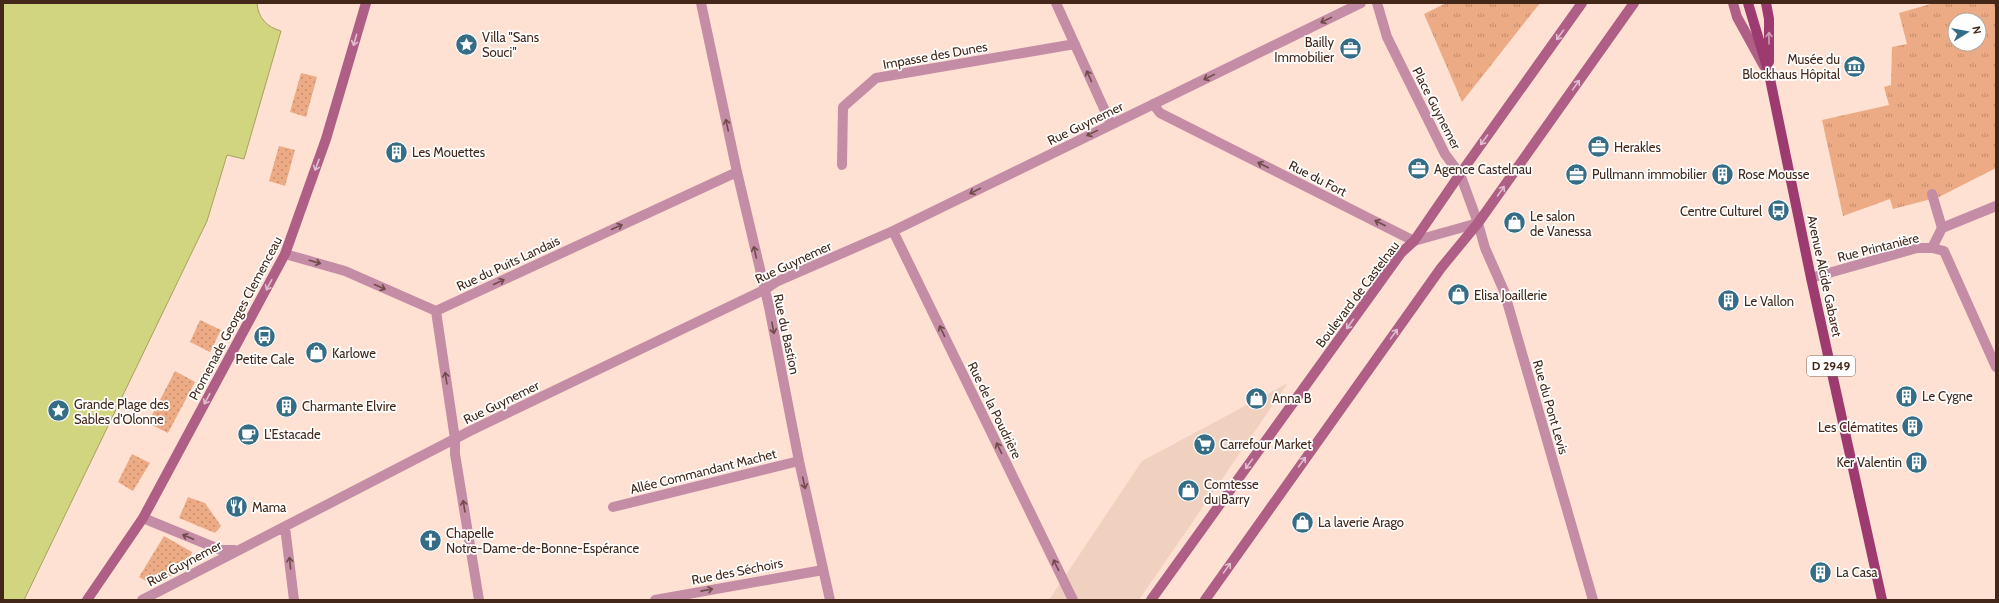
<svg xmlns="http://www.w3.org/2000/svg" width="1999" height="603" font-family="Cabin,sans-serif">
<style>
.built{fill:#f0d1bf}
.grass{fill:url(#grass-tufts);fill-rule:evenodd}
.garden{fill:url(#garden-dots)}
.water{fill:#d2d57f;stroke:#a7a160}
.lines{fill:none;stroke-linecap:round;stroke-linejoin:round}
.lane{stroke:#c58ca6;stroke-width:10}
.street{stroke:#c58ca6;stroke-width:10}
.secondary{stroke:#af5e86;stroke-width:10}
.primary{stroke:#9d3a6f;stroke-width:10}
.oneway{stroke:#704b4a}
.oneway2{stroke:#dfbfcf}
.oneway3{stroke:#ce9cb7}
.labels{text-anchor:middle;stroke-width:3.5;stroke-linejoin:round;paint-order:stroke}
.shield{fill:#fff;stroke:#7b685e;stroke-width:1}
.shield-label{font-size:12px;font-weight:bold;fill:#432819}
.poi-label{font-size:13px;fill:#432819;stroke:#fff;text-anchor:start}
.street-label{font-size:13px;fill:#432819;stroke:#fff}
</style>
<defs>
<pattern id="grass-tufts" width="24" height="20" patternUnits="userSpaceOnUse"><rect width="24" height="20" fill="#edab85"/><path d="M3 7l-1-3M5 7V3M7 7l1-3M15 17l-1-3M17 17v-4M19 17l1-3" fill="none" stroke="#c28b6c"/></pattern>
<pattern id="garden-dots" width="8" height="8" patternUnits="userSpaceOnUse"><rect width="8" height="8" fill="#edab85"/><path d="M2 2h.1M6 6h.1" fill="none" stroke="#c28b6c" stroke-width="1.8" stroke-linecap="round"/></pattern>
</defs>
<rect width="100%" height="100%" fill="#fee1d2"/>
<path class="built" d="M1288 383 1139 600H1049L1142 461Z"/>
<path class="grass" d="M1446 3H1540L1462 102 1424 14Z
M1934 3H1996V168L1939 197 1893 209 1890 199 1843 216 1822 120 1889 105 1884 87 1891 85 1892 47 1907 44 1899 13ZM1955 20H1979V44H1955Z"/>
<path class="garden" d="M301 73 317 77 306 117 290 112Z
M279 146 295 150 285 186 269 181Z
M200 320 221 330 210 352 190 342Z
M175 371 195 382 168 433 148 423Z
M132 454 150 463 133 491 118 482Z
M188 497 205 503 221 526 215 533 179 518Z
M164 536 192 552 188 567 153 585 139 577Z"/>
<path class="water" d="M3 3H257C258 18 267 27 281 31L244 159 227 155 207 221 24 600H3Z"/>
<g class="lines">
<path class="lane" d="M1932 194 1942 228
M1932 248 1942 228 1996 206"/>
<path class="street" d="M701 3 737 172 769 307 799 461 830 600
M1056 3 1111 124
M1377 3 1387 37 1445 154 1460 174 1478 223 1485 248 1504 291 1593 600
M1153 104 1160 113 1414 241 1478 223
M842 165 843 107 876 78 1075 44
M893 231 1073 600
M285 254 345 271 436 311 737 172
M1811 278 1917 248H1932L1944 251 1996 367
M436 311 455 439V454L479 600
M613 507 799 461
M143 518 221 550H234
M285 527 294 600
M142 600 470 431 764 290 776 282 893 231 1361 3
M655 600 823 570"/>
<path class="secondary" d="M1733 3 1737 17 1764 66
M87 600 143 518 285 254 326 139 366 3
M1151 600 1401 253 1414 241 1460 174 1582 3
M1205 600 1441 268 1478 223 1634 3"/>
<path class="primary" d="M1748 3 1769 74 1811 278 1882 600
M1766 3 1769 19V62"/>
</g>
<defs><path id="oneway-shaft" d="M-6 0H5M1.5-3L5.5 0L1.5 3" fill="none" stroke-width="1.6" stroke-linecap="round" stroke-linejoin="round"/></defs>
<g class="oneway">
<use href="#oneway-shaft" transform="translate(1326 20) rotate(154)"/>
<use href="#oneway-shaft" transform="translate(1089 76) rotate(-114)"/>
<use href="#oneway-shaft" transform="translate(1209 77) rotate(154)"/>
<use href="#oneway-shaft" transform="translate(727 125) rotate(-102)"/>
<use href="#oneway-shaft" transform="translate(1092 133) rotate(154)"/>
<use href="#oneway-shaft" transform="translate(1263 165) rotate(-153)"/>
<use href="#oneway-shaft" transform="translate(975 191) rotate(154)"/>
<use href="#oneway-shaft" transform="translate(1380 223) rotate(-153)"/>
<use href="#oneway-shaft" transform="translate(617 227) rotate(-25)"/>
<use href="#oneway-shaft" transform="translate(755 252) rotate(-103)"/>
<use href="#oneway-shaft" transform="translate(315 262) rotate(16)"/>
<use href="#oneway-shaft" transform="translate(499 282) rotate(-25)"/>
<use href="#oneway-shaft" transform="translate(380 287) rotate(24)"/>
<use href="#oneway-shaft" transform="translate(773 328) rotate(79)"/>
<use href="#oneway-shaft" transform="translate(942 331) rotate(-116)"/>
<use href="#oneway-shaft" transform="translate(446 378) rotate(-99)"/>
<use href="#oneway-shaft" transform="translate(999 448) rotate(-116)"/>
<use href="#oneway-shaft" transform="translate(804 483) rotate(77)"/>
<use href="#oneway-shaft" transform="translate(464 506) rotate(-99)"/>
<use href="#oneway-shaft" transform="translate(188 537) rotate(-157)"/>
<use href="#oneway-shaft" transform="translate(290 563) rotate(-96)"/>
<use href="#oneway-shaft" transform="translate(1056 565) rotate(-116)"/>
<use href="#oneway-shaft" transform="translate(707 590) rotate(-11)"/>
</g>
<g class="oneway2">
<use href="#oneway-shaft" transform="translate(1560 35) rotate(126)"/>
<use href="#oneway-shaft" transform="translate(355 40) rotate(106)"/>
<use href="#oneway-shaft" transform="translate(1576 85) rotate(-55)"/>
<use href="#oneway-shaft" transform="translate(1484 140) rotate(126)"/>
<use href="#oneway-shaft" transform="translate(317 165) rotate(110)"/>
<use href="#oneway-shaft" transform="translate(1501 191) rotate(-55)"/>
<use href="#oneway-shaft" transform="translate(269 285) rotate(118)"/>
<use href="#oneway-shaft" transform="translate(1350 324) rotate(126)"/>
<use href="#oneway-shaft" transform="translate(1394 334) rotate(-54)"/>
<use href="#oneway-shaft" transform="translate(207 399) rotate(118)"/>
<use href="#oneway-shaft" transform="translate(1302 462) rotate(-54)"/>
<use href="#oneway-shaft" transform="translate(1249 464) rotate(126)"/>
<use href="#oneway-shaft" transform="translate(1227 568) rotate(-55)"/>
</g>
<use class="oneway3" href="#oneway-shaft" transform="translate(1769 38) rotate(-90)"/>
<defs>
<symbol id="sight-disc" viewBox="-11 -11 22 22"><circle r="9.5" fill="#356d87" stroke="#fff"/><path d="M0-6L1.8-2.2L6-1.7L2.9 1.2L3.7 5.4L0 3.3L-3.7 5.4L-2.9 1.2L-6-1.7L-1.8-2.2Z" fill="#fff"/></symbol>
<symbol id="office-disc" viewBox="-11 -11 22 22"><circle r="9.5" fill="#356d87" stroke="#fff"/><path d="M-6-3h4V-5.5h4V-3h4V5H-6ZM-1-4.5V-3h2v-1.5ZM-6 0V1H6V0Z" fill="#fff"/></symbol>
<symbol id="museum-disc" viewBox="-11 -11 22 22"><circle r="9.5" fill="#356d87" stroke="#fff"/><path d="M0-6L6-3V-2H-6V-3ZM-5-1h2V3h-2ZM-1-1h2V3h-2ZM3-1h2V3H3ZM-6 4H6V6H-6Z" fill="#fff"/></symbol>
<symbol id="building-disc" viewBox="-11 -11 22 22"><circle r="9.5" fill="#356d87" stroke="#fff"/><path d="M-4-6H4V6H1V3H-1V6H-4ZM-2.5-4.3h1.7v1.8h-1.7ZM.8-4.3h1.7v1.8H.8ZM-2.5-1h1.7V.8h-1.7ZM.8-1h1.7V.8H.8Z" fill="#fff"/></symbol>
<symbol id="bus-disc" viewBox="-11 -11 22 22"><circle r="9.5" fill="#356d87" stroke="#fff"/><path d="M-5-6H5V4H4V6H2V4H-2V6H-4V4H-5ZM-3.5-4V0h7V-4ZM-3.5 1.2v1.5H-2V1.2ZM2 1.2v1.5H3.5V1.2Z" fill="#fff"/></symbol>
<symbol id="shop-disc" viewBox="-11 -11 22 22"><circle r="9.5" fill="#356d87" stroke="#fff"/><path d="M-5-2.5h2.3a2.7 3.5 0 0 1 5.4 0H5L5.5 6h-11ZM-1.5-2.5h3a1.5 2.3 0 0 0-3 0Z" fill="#fff"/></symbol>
<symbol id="cafe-disc" viewBox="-11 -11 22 22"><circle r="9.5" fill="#356d87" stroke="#fff"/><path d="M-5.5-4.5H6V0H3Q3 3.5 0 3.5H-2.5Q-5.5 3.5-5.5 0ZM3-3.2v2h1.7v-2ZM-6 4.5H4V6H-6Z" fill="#fff"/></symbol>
<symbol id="supermarket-disc" viewBox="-11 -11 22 22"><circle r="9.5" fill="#356d87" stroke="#fff"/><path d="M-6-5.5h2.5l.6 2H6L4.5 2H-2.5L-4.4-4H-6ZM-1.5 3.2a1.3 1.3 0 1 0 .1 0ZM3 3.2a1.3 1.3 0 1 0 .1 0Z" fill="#fff"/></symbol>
<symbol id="restaurant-disc" viewBox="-11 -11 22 22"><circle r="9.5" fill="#356d87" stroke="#fff"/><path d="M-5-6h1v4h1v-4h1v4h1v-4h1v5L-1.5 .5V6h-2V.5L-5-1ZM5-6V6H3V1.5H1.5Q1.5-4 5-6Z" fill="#fff"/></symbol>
<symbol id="church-disc" viewBox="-11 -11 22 22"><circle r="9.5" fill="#356d87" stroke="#fff"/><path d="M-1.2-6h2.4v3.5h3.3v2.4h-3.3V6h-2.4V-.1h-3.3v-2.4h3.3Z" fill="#fff"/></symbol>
</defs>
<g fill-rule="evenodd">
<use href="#sight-disc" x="454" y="32" width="25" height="25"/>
<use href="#office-disc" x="1338" y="36" width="25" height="25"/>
<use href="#museum-disc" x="1842" y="54" width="25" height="25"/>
<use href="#office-disc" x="1586" y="134" width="25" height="25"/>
<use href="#building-disc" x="384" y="140" width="25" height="25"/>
<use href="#office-disc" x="1406" y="156" width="25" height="25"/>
<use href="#office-disc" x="1564" y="162" width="25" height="25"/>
<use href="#building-disc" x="1710" y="162" width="25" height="25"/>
<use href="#bus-disc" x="1766" y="198" width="25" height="25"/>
<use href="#shop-disc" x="1502" y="210" width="25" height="25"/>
<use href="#shop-disc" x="1446" y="282" width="25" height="25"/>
<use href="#building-disc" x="1716" y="288" width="25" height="25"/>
<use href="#bus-disc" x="252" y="324" width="25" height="25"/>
<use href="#shop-disc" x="304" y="340" width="25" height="25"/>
<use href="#building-disc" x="1894" y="384" width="25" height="25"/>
<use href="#shop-disc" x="1244" y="386" width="25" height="25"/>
<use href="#building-disc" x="274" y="394" width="25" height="25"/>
<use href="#sight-disc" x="46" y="398" width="25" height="25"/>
<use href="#building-disc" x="1900" y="414" width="25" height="25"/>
<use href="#cafe-disc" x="236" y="422" width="25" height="25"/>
<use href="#supermarket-disc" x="1192" y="432" width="25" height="25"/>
<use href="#building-disc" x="1904" y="450" width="25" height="25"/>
<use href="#shop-disc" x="1176" y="478" width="25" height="25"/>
<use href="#restaurant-disc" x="224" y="494" width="25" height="25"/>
<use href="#shop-disc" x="1290" y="510" width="25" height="25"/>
<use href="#church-disc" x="418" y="528" width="25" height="25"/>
<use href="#building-disc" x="1808" y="560" width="25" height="25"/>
</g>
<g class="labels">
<rect class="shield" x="1807" y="356" width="48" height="20" rx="3"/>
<g class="shield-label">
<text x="1831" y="370">D 2949</text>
</g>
<g class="poi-label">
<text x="482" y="42">Villa "Sans<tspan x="482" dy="15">Souci"</tspan></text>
<text x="1334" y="47" text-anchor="end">Bailly<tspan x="1334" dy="15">Immobilier</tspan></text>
<text x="1840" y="64" text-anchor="end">Musée du<tspan x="1840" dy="15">Blockhaus Hôpital</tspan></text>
<text x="1614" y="152">Herakles</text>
<text x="412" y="157">Les Mouettes</text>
<text x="1434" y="174">Agence Castelnau</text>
<text x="1592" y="179">Pullmann immobilier</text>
<text x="1738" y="179">Rose Mousse</text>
<text x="1762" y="216" text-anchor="end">Centre Culturel</text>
<text x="1530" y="221">Le salon<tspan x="1530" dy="15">de Vanessa</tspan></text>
<text x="1474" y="300">Elisa Joaillerie</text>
<text x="1744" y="306">Le Vallon</text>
<text x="332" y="358">Karlowe</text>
<text x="265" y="364" text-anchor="middle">Petite Cale</text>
<text x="1922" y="401">Le Cygne</text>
<text x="1272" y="403">Anna B</text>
<text x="74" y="409">Grande Plage des<tspan x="74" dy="15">Sables d'Olonne</tspan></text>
<text x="302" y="411">Charmante Elvire</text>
<text x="1898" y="432" text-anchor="end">Les Clématites</text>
<text x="264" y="439">L'Estacade</text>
<text x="1220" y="449">Carrefour Market</text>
<text x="1902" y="467" text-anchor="end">Ker Valentin</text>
<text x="1204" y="489">Comtesse<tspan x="1204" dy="15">du Barry</tspan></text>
<text x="252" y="512">Mama</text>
<text x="1318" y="527">La laverie Arago</text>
<text x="446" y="538">Chapelle<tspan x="446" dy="15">Notre-Dame-de-Bonne-Espérance</tspan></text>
<text x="1836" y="577">La Casa</text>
</g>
<g class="street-label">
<text transform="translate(935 55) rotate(-10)" y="5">Impasse des Dunes</text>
<text transform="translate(1437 108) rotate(63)" y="5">Place Guynemer</text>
<text transform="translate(1085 123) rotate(-26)" y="5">Rue Guynemer</text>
<text transform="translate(1318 178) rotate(27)" y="5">Rue du Fort</text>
<text transform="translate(1878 247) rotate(-14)" y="5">Rue Printanière</text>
<text transform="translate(793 262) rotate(-25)" y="5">Rue Guynemer</text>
<text transform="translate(508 263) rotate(-25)" y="5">Rue du Puits Landais</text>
<text transform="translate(1825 276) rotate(78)" y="5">Avenue Alcide Gabaret</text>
<text transform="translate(1357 294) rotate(-53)" y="5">Boulevard de Castelnau</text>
<text transform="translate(235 318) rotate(-62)" y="5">Promenade Georges Clemenceau</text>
<text transform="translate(787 334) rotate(78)" y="5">Rue du Bastion</text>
<text transform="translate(501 402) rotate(-26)" y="5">Rue Guynemer</text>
<text transform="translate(1551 407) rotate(74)" y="5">Rue du Pont Levis</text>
<text transform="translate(995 410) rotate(64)" y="5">Rue de la Poudrière</text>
<text transform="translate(703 471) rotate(-14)" y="5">Allée Commandant Machet</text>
<text transform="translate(184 563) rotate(-28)" y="5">Rue Guynemer</text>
<text transform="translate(737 571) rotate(-11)" y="5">Rue des Séchoirs</text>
</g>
</g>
<rect width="1999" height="603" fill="none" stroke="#432819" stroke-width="8"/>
<g transform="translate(1967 32) rotate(79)"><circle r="19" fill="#ffffff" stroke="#b4a9a3"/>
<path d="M0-3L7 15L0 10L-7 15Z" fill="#356d87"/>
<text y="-6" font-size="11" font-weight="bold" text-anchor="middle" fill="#432819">N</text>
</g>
</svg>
